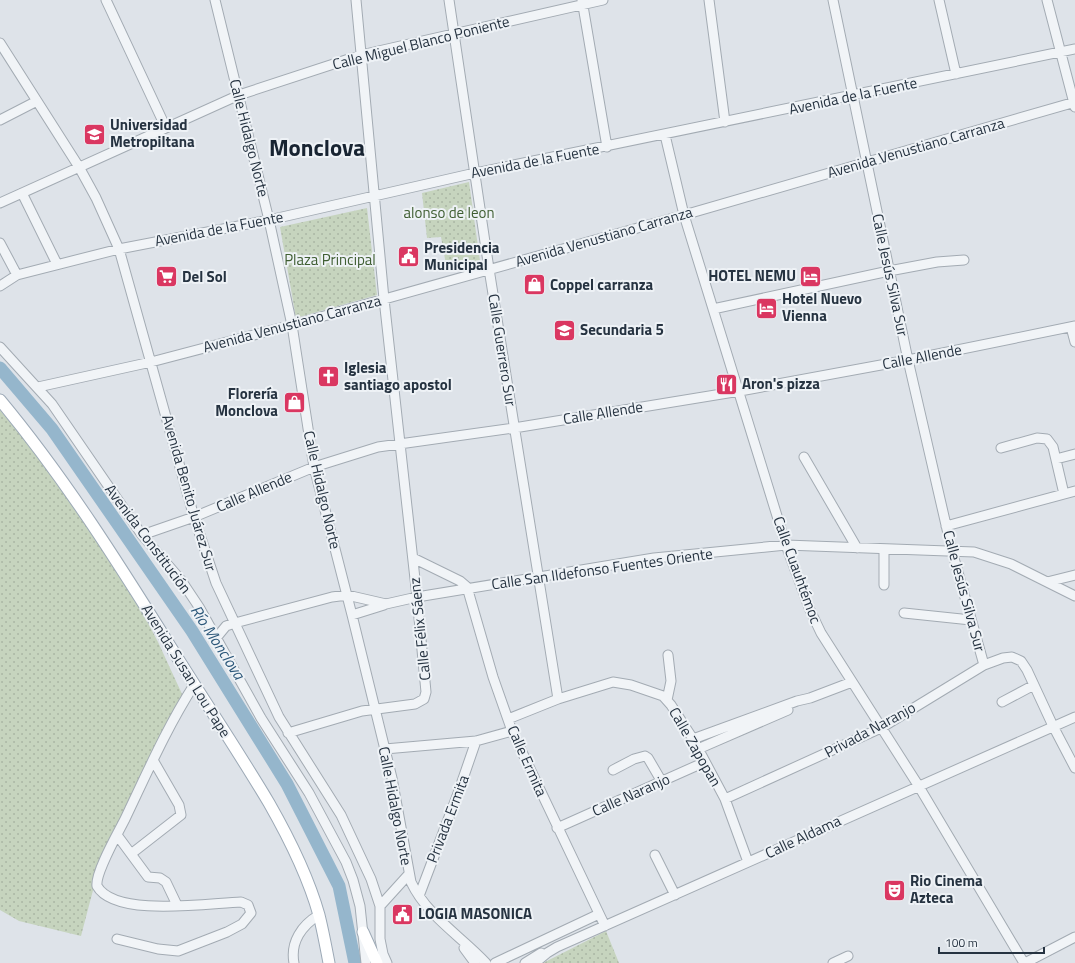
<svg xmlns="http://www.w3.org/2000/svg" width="1075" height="963" font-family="'Titillium Web',sans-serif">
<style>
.green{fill:url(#green-dots)}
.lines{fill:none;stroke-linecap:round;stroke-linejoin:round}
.river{stroke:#95b6cc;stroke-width:13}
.minor-casing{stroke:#a3abb3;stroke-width:11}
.major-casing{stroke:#9ca9b6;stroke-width:13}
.minor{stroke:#f1f4f7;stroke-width:9}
.major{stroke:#fff;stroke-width:11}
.labels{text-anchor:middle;stroke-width:4;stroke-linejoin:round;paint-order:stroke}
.street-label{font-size:15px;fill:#263341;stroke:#eef2f6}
.poi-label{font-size:15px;font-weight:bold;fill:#263341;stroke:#eef2f6;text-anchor:start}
.park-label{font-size:15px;fill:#3f5e32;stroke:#eef2f6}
.water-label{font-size:16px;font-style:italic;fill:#2c5779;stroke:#eef2f6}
.town-label{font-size:23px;font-weight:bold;fill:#182432;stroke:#eef2f6}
</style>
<defs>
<pattern id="green-dots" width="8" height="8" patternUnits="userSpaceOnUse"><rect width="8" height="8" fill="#c6d4be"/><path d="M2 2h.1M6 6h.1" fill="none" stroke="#aab6a4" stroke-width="1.8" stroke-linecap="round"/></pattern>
</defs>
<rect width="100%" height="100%" fill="#dee3e9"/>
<path class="green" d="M469 182 480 261 447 270 441 237 427 238 422 193Z
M367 208 377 295 296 318 280 227Z
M0 410 28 443 72 504 136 600 158 642 182 694 105 856 97 875 81 936 19 921 0 910Z
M606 931 619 963H543Z"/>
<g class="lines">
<path class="river" d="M0 368 52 429 192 631 287 784 339 886 355 963"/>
<defs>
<path id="minor" d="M106 0 166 128
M215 0 269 220 292 325 314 467 352 615 392 778 411 882C427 916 461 936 486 963
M449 0 489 269 558 699
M582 0 607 147
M709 0 725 122
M833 0 908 360 952 551 984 665
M939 0 956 74
M1047 0 1075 107
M0 43 79 167 96 198 119 249 194 517 216 583 279 717 341 815 371 879 380 906V939L383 954 387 963
M0 120 37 101
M665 135 684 215 786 545 810 610 821 633 918 785 1024 963
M22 193 57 264
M0 203 239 95 361 55 603 0
M0 243 17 275
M0 286 17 275 119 249 269 220 475 173 1075 49
M713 309 889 271 937 262 964 260
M1071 327 1075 342
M0 347 52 404 142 535 181 580 199 607 261 718 309 793 346 862 353 880 360 906 366 963
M38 387 151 362 292 325 684 215 1075 102
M1001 448 1037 438 1047 439 1053 447 1064 494
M804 457 857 548
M1056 459 1075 454
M946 526 1075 491
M142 535 194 517 314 467 378 447 514 428 740 391 908 360 1075 326
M884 549V585
M413 558 460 581 467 587 493 677 512 731 605 926
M1047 582 1075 575
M904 613 971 620
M352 615 384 605
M217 637 226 626 235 623 332 597 347 595 386 604 417 597 654 558 786 545 974 552 1011 564 1075 596
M667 700 671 681 668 655
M1002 702 1034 685
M508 719 558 699 613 682 631 685 663 696 671 705 693 739 725 799 748 862
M288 733 362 711 415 704 424 699 426 692 417 597 384 299 356 0
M693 739 797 701 810 698 852 682
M385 749 476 741 512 731
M698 749 788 710
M153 760 179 805 181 815 131 854 148 877 160 878 166 882 177 905
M613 770 634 759 645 756 648 758 662 782
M725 799 881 728 984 665 1003 658 1012 657 1021 661 1027 670 1053 726 1075 768
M557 828 705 762
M117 835 131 854
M655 855 675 895
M419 896 457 796 476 741
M380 906 409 874
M117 939 158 949 178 951 227 932 242 924 251 913 248 905 241 902C209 903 115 918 97 886 95 873 118 833 125 819 147 773 167 727 194 685
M464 948 475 963
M294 963C290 942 302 925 319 915
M495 963 599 914
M525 963 541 953
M535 963 547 953 557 947 1075 717
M833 963 848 956
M1025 963 1075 937"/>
<path id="major" d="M0 400C69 483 125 574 182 665 211 711 241 756 269 803 289 838 308 876 319 915 323 931 326 947 329 963
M363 932 377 963"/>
</defs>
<use href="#minor" class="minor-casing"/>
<use href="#major" class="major-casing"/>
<use href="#minor" class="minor"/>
<use href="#major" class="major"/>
</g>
<defs>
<symbol id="university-square" viewBox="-11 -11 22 22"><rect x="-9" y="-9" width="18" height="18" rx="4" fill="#da3761" stroke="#eef2f6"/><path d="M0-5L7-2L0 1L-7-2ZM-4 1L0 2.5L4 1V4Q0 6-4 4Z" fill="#fff"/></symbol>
<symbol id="civic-square" viewBox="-11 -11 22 22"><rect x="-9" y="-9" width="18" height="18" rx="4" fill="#da3761" stroke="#eef2f6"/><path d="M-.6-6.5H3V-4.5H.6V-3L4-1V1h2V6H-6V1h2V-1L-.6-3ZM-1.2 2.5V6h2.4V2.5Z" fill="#fff"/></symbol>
<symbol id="hotel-square" viewBox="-11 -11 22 22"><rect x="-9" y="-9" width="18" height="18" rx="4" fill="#da3761" stroke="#eef2f6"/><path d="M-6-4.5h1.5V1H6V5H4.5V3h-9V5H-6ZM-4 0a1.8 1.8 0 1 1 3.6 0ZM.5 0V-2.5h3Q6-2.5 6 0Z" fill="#fff"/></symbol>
<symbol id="supermarket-square" viewBox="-11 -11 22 22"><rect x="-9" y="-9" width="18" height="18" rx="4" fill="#da3761" stroke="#eef2f6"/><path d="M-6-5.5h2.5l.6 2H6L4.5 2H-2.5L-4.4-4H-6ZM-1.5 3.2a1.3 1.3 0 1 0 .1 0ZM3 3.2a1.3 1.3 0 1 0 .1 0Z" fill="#fff"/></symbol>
<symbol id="shop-square" viewBox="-11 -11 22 22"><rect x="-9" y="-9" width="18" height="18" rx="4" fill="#da3761" stroke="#eef2f6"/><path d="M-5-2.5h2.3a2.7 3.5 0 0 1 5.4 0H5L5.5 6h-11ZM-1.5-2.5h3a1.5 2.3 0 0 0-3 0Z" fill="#fff"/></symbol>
<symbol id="school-square" viewBox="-11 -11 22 22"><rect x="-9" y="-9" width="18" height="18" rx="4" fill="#da3761" stroke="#eef2f6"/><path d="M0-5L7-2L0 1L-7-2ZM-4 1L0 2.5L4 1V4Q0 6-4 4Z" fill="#fff"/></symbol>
<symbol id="church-square" viewBox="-11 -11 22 22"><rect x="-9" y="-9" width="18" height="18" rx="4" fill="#da3761" stroke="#eef2f6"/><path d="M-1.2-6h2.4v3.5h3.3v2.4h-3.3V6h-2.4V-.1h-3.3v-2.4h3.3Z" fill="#fff"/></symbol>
<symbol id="restaurant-square" viewBox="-11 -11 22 22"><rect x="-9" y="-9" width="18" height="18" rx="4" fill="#da3761" stroke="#eef2f6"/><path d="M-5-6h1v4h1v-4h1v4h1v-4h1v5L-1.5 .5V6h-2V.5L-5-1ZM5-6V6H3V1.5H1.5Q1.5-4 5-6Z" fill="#fff"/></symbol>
<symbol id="theatre-square" viewBox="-11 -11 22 22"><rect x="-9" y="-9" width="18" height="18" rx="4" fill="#da3761" stroke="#eef2f6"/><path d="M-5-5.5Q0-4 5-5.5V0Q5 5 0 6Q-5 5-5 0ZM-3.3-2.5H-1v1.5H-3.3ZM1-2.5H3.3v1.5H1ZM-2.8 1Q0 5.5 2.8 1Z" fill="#fff"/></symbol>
</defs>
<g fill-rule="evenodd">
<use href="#university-square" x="82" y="122" width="25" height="25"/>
<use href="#civic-square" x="396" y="244" width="25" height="25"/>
<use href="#hotel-square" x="798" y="264" width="25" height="25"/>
<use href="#supermarket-square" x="154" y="264" width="25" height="25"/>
<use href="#shop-square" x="522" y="272" width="25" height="25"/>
<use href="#hotel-square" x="754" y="296" width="25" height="25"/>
<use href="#school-square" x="552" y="318" width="25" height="25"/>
<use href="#church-square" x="316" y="364" width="25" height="25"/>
<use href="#restaurant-square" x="714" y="372" width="25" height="25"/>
<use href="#shop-square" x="282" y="390" width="25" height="25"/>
<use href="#theatre-square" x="882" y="878" width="25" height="25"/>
<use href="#civic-square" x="390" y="902" width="25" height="25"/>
</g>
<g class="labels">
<g class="street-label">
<text transform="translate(421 43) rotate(-14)" y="5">Calle Miguel Blanco Poniente</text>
<text transform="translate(853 96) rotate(-12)" y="5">Avenida de la Fuente</text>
<text transform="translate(249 138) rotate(76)" y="5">Calle Hidalgo Norte</text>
<text transform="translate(916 148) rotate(-16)" y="5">Avenida Venustiano Carranza</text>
<text transform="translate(535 161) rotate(-11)" y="5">Avenida de la Fuente</text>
<text transform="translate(219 229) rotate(-11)" y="5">Avenida de la Fuente</text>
<text transform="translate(604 237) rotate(-16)" y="5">Avenida Venustiano Carranza</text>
<text transform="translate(890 275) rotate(78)" y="5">Calle Jesús Silva Sur</text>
<text transform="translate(292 324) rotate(-15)" y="5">Avenida Venustiano Carranza</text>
<text transform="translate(502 350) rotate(81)" y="5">Calle Guerrero Sur</text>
<text transform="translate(922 357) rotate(-11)" y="5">Calle Allende</text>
<text transform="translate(603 413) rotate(-9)" y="5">Calle Allende</text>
<text transform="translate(322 490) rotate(77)" y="5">Calle Hidalgo Norte</text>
<text transform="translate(254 492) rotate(-23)" y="5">Calle Allende</text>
<text transform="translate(189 493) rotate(74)" y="5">Avenida Benito Juárez Sur</text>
<text transform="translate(148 539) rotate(53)" y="5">Avenida Constitución</text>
<text transform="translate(602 569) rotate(-8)" y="5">Calle San Ildefonso Fuentes Oriente</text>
<text transform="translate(797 570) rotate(70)" y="5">Calle Cuauhtémoc</text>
<text transform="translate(964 591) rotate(75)" y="5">Calle Jesús Silva Sur</text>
<text transform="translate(420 629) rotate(-96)" y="5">Calle Félix Sáenz</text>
<text transform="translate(186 671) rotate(58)" y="5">Avenida Susan Lou Pape</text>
<text transform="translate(870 730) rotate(-28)" y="5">Privada Naranjo</text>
<text transform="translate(695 747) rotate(60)" y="5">Calle Zapopan</text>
<text transform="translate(527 761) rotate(66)" y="5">Calle Ermita</text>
<text transform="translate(631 795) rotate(-24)" y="5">Calle Naranjo</text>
<text transform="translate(395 806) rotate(79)" y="5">Calle Hidalgo Norte</text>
<text transform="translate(448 819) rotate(-69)" y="5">Privada Ermita</text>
<text transform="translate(803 837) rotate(-25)" y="5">Calle Aldama</text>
</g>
<g class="poi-label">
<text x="110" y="130">Universidad<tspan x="110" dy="17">Metropiltana</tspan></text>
<text x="424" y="253">Presidencia<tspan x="424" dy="17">Municipal</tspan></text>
<text x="796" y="281" text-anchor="end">HOTEL NEMU</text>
<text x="182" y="282">Del Sol</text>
<text x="550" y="290">Coppel carranza</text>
<text x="782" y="304">Hotel Nuevo<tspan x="782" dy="17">Vienna</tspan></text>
<text x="580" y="335">Secundaria 5</text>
<text x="344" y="373">Iglesia<tspan x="344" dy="17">santiago apostol</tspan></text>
<text x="742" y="389">Aron's pizza</text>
<text x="278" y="399" text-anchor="end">Florería<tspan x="278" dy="17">Monclova</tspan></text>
<text x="910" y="886">Rio Cinema<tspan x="910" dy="17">Azteca</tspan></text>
<text x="418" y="919">LOGIA MASONICA</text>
</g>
<g class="park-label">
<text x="449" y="218">alonso de leon</text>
<text x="330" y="265">Plaza Principal</text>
</g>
<g class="water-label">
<text transform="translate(218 642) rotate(57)" y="6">Río Monclova</text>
</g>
<g class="town-label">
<text x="317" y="156">Monclova</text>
</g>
</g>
<path d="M939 947v6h105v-6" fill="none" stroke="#263341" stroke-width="2"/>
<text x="945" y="947" font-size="12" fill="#263341" stroke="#eef2f6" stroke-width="3" paint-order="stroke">100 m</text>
</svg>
